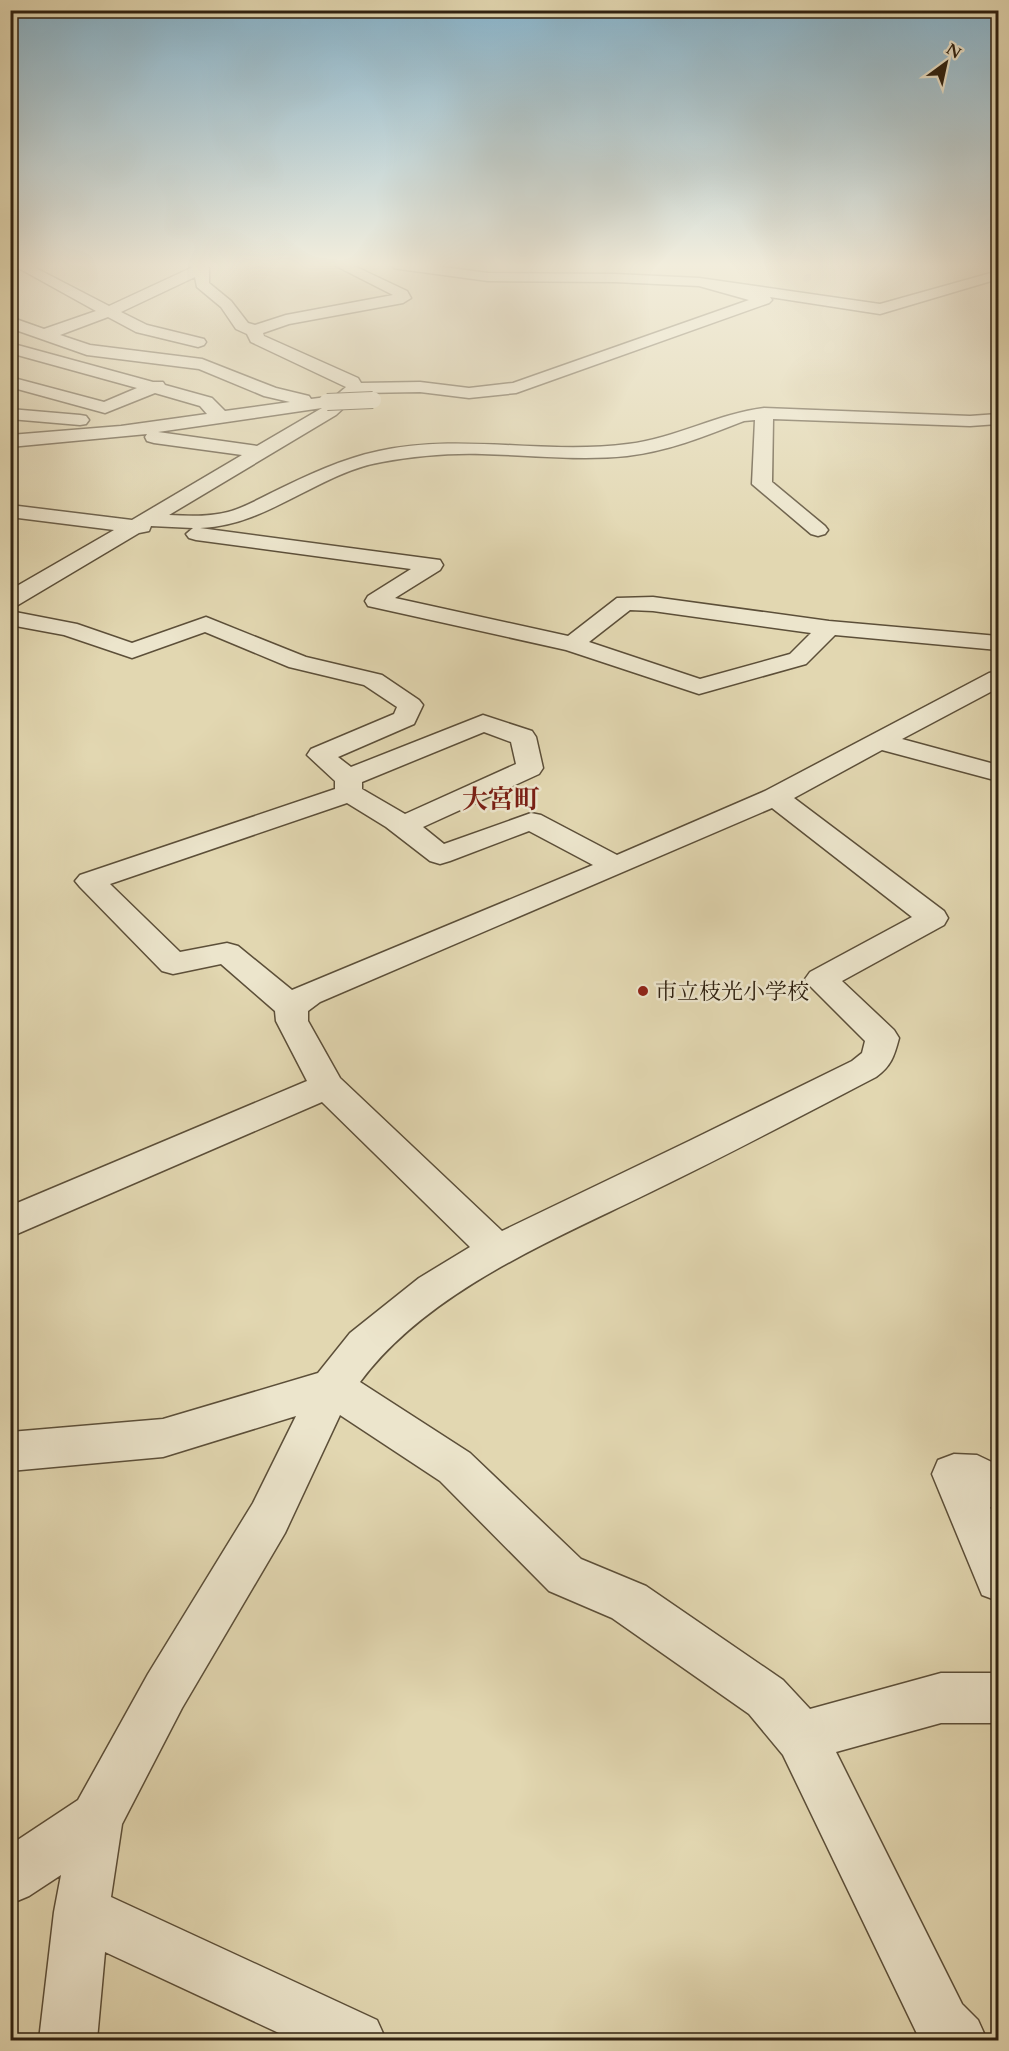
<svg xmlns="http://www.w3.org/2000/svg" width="1009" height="2051" font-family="Cardo,'Noto Serif JP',serif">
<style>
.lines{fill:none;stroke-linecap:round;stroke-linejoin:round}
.minor-casing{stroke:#5c4f39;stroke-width:3}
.minor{fill:#ece5cc;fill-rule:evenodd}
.minor-bridge-casing{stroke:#5c4f39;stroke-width:18;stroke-linecap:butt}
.minor-bridge{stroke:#ece5cc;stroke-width:16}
.poi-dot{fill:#8f2418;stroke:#ece5cc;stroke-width:2}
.labels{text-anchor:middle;stroke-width:5;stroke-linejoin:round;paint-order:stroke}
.poi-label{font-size:22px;fill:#302211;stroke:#ece5cc;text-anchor:start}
.quarter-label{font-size:26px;font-weight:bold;fill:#7a1f14;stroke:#ece5cc}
</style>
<rect width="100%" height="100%" fill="#e2d7b1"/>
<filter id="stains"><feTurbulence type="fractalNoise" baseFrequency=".00333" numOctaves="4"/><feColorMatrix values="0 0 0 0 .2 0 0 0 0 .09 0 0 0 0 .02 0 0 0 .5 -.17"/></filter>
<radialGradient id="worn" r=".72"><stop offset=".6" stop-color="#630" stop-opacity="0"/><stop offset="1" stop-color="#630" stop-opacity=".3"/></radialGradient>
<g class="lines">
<defs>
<path id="minor" d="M13 265H30L109 306 193 267 192 265H207L209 268V283L231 301 248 323 255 325 286 315 393 295 334 265H352L407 291 411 298 403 303 289 324 263 333 264 336 358 378 361 383 420 382 469 388 513 383 749 300 699 286 615 282 488 281 399 269 394 268 392 265H428L488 273 615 274 699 278 880 304 998 271V279L880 314 770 297 772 300 769 303 516 393 469 398 420 392 360 393 336 415 169 515C188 516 209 517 228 512 243 508 259 499 273 492 308 475 341 459 379 451 462 433 545 455 628 444 676 438 717 414 764 408L970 416 998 414V424L970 426 773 419 772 482 825 526 828 530 825 534 818 536 811 534 752 484 755 420 744 421C706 436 669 451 627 456 579 461 531 455 482 454 449 453 415 456 382 462 318 473 267 526 200 528L440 560 443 565 440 570 395 598 568 636 617 598 653 597 829 621 998 636V650L835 635 806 664 699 694 566 650 368 606 365 601 368 596 411 569 196 540 189 538 186 534 193 528 151 526 149 531 139 533 18 605 10 607V590L114 530 10 517V505L132 520 242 455 154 443 147 441 145 437 147 434 10 447V435L121 426 207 414 200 406 155 393 105 413 10 387V377L104 402 137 388 10 353V343L153 382H163L165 385 212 398 225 411 290 402 264 396 199 369 87 355 10 328V317L44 329 96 311ZM195 277 197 287 221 307 236 329 247 334 251 342 346 387 333 398 327 397 311 399 309 396 276 388 202 359 90 345 60 335 108 317 136 332 198 347 204 345 206 342 204 339 147 325 121 312ZM322 408 257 446 158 432ZM630 610 653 611 811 633 790 654 700 679 589 642Z
M10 409 80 415 86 416 89 420 86 424 80 425 10 419Z
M10 611 77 624 132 643 206 617 306 657 382 675 419 700 423 705 414 724 338 757 351 767 483 715 532 731 536 737 543 768 539 774 423 827 444 844 531 813 541 815 617 855 765 791 989 673 998 671V688L902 739 998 765V781L882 750 794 798 944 911 948 918 944 925 842 981 894 1030 899 1038C894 1057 891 1066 876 1077 803 1115 731 1153 657 1189 556 1239 429 1289 360 1382L470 1453 581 1559 646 1586 783 1680 810 1709 941 1673H998V1723H941L836 1752 962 2004 978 2020 987 2040H920L783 1755 749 1714 612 1618 549 1591 440 1481 340 1415 285 1533 182 1708 122 1824 111 1897 377 2020 386 2040H294L105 1952 97 2040H39L54 1912 61 1875 29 1896 10 1904V1845L78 1800 148 1674 253 1503 296 1416 163 1457 10 1471V1432L163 1419 318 1373 350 1333 419 1278 470 1247 322 1102 10 1237V1206L307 1081 276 1021 275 1011 221 964 173 974 162 971 80 887 75 881 80 875 335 789V781L307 755 311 749 394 714 397 707 364 685 289 667 205 632 132 658 64 635 10 625ZM484 732 511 742 516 764 405 814 362 789V782ZM347 803 386 827 430 861 440 864 450 861 529 831 593 865 292 990 238 946 227 943 180 952 110 884ZM772 808 912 917 810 972 805 979 810 986 865 1041 862 1053 852 1061 689 1141 502 1231 340 1078 308 1021V1011L320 1002Z
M954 1454 977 1455 998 1465V1510L990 1507 998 1526V1601L982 1595 932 1474 938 1460Z"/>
</defs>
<use href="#minor" class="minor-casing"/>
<use href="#minor" class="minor"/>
<defs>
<path id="minor-bridge" d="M327 402 373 400"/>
</defs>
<use href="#minor-bridge" class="minor-bridge-casing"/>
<use href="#minor-bridge" class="minor-bridge"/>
</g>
<linearGradient id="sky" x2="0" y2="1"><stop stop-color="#87b6d0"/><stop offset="0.48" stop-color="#f2eddc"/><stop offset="1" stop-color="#f2eddc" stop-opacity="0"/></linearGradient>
<rect width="1009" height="552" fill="url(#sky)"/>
<circle class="poi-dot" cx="643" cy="991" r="6"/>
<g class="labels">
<g class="poi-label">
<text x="655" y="999">市立枝光小学校</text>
</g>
<g class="quarter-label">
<text x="501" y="808">大宮町</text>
</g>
</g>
<rect width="1009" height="2051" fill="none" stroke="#e2d7b1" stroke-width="36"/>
<rect x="12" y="12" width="985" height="2027" fill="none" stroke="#302211" stroke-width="3"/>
<rect x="18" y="18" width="973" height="2015" fill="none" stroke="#302211" stroke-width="1.5"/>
<g transform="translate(946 63) rotate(33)" stroke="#ece5cc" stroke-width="4.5" paint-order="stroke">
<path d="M0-4.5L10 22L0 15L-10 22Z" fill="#302211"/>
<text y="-9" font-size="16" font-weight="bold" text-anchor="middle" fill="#302211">N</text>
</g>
<rect width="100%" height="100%" filter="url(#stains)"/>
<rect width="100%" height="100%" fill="url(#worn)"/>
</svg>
